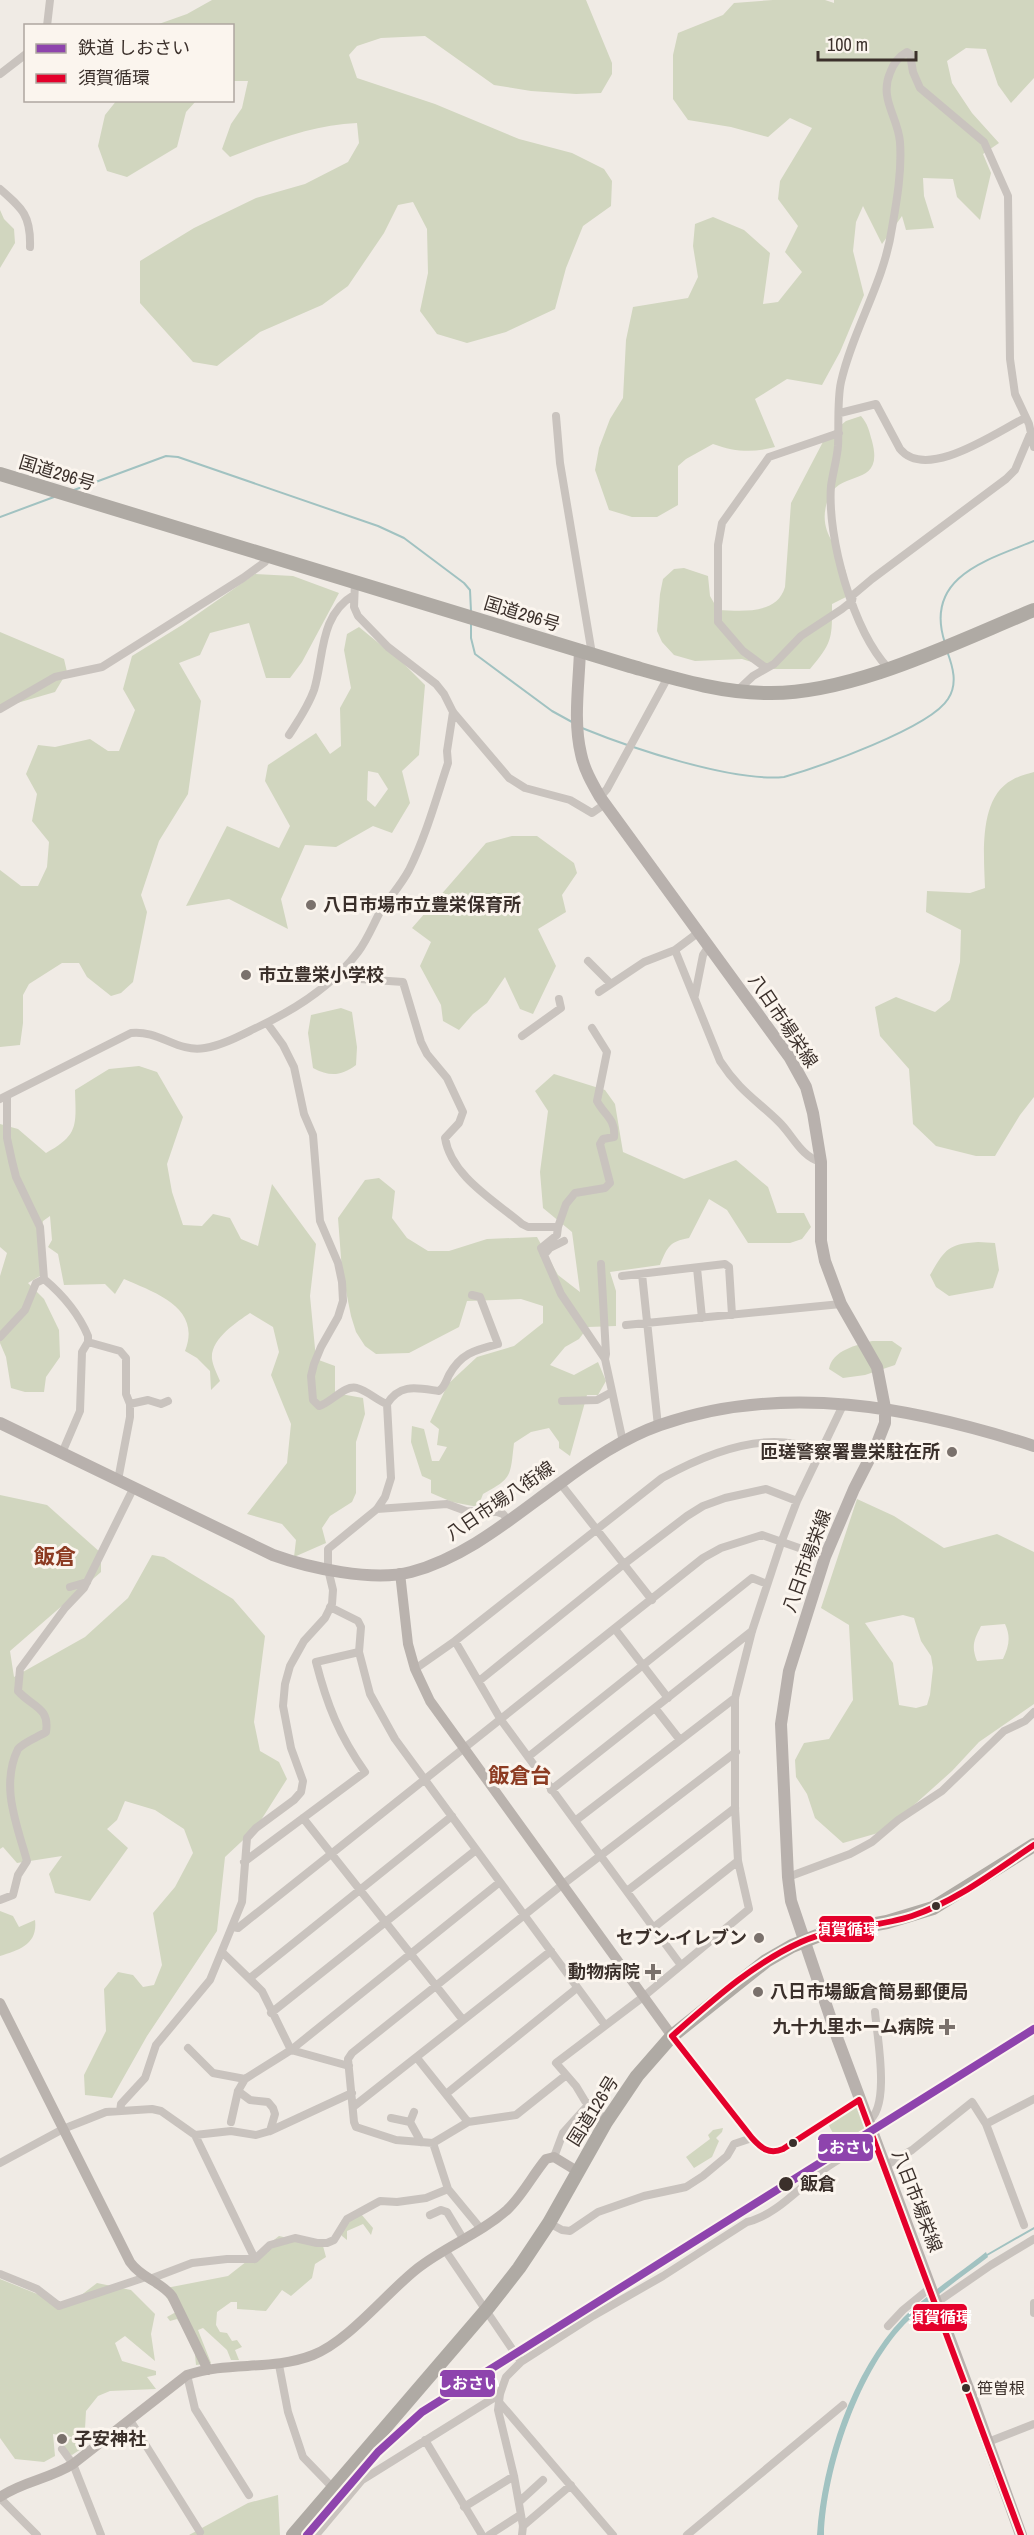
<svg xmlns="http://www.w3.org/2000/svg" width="1034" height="2535" font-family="'Archivo Narrow','Noto Sans JP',sans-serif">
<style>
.green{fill:#d1d6bf;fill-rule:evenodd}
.water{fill:#a1c2c1}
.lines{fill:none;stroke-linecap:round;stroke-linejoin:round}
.stream{stroke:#a1c2c1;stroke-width:2}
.street{stroke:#c9c3be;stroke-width:8}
.secondary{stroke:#bab3ae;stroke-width:10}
.primary{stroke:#b8b1ad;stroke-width:12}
.highway{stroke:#afaaa4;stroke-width:14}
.bus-1-casing{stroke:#fbf5ee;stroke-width:10}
.bus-1{stroke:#e4002b;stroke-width:6}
.rail-1-casing{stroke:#fbf5ee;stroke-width:12}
.rail-1{stroke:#8e44ad;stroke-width:8}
.poi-dot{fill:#7a716c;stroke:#fbf5ee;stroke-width:2}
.bus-dot{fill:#3b302b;stroke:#fbf5ee;stroke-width:2}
.labels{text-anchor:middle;stroke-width:6;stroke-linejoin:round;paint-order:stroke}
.bus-label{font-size:16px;fill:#3b302b;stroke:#fbf5ee;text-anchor:start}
.street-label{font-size:18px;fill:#3b302b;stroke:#fbf5ee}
.poi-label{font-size:18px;font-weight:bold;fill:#3b302b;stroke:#fbf5ee;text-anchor:start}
.stop-label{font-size:18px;font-weight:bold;fill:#3b302b;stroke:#fbf5ee;text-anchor:start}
.quarter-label{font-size:21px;font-weight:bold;fill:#8c3b22;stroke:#fbf5ee}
.line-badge{stroke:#fbf5ee;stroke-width:2}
.badge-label{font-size:16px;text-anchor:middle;font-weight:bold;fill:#fff}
</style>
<rect width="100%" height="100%" fill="#f0ebe5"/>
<path class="green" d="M212 0H586L612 63V74L601 93 576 94 531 91 494 85 425 36 381 38 357 46 349 55 357 78 435 104 519 139 572 153 604 169 612 181 611 206 583 226 566 268 555 309 506 332 467 343 437 334 420 311 428 273 427 229 413 202 398 205 384 233 348 286 322 305 260 332 217 366 193 362 140 303V261L194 228 256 198 305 184 348 162 359 143 357 123C313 125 271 141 230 157L222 149 231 124 242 108 248 81H233L232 26 156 25 187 14Z
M773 0H825L834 3V0H1034V78L1011 103 998 85 986 49 966 48 947 61 952 83 972 113 999 143 983 154 991 173 980 220 957 197 953 179 923 178 924 196 934 228 906 230 902 216 882 244 863 206 856 222 853 251 864 295 840 352 822 385 787 379 755 399 775 447C753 453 735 452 713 444L686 459 678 466V505L657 517H632L609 510 595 470 599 448 610 419 623 398 626 340 633 307 688 298 698 277 693 246 695 224 713 217 744 230 770 253 763 304 778 302 802 272 785 252 798 226 778 199 780 181 812 128 790 118 768 137 731 127 688 120 673 99V55L678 33 723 15 734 3Z
M117 100H196V101L186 112 177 147 127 177 107 171 98 146 105 115Z
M0 210 4 219 14 229 15 243 0 268Z
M861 416C868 424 869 431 872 441 885 489 839 468 828 499 817 531 836 541 845 569 848 577 846 588 846 597L832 604C832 638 833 642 810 669H774L742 659 695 661 674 655 662 642 657 631 660 594 663 579 674 569 684 568 708 576 710 596 718 610C742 611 777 615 785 587L791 503 825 438 846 421Z
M255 574 293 576 339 593 302 662 290 678H266L249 623 210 633 200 655 179 663 201 701 188 794 159 841 141 895 147 912 133 982 121 993 111 996 87 977 79 963H62L29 984 23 995V1023L20 1045 0 1047V870L21 886H38L47 867 49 842 32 821 37 794 26 774 38 745 55 747 90 739 108 751H119L135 710 123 689 132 656 182 625Z
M359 627 403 663 425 685 419 755 402 771 410 803 392 833 373 826 336 847 305 845 281 899 288 929 229 899 186 906 227 826 279 848 290 826 265 781 268 765 316 733 330 754 341 746 340 708 351 688 344 650 347 634ZM368 771 378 773 388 789 375 807 367 800Z
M0 632 64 659 67 672 55 692 0 708Z
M1034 772V1097L1020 1115 995 1156H976L936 1146 913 1124 909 1069 880 1036 875 1007 896 997 935 1012 950 1000 960 962 961 930 926 912 927 891 970 893 985 888C984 856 978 798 1012 780 1019 776 1027 774 1034 772Z
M512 836H537L574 863 577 873 562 895 566 912 538 929 556 966 533 1014 520 1009 505 977 487 1003 473 1014 459 1030 443 1021 441 1005 420 966 431 942 412 928 486 843Z
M341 1008 352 1012 357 1047 356 1065C341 1076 330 1077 313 1068L308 1033 311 1015Z
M139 1066 157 1072 183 1117 167 1164 172 1192 183 1225 202 1226 213 1214 230 1218 241 1239 258 1246 272 1184 316 1244 310 1296 316 1359 335 1366V1393L363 1398 365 1414 356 1442V1493L352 1502 330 1516 322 1528 326 1543 294 1557 296 1540 282 1524 247 1514 287 1463 291 1424 271 1375 279 1352 273 1327 250 1313C237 1322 210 1339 212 1359 213 1366 217 1374 220 1381L211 1390 210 1371 197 1358 185 1351C202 1308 156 1293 124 1279L115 1294 105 1284 64 1285 58 1254 48 1247 52 1240 50 1216 43 1221 39 1239 40 1276 28 1283 44 1299 59 1330 60 1357 46 1377 44 1392H25L11 1388 6 1357 0 1343V1276L7 1253 0 1247V1124L18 1129 46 1153C79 1135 76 1125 75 1090L109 1069Z
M554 1074 605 1090 615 1104 623 1152 684 1179 736 1160 768 1187 777 1213H804L811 1227 802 1239 790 1243H748L727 1210 709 1199 689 1238C669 1242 668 1246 660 1265L610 1272 616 1291V1326L588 1327 579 1339 565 1347 550 1365 574 1375 598 1362 606 1381 598 1395H587L570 1456 559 1448V1442L549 1428 531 1432 514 1443C510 1476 513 1478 483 1494L478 1507 452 1502 431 1493V1480L422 1476 411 1442 412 1426 424 1429 432 1461H439L447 1447 437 1445 439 1429 430 1422 448 1384 477 1357 514 1346 543 1323V1306L521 1299 467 1301 459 1327 409 1353 376 1354 365 1346 356 1332 351 1316 342 1271 338 1218 365 1180 379 1178 395 1191 392 1218 407 1238 428 1251H449L487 1239 537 1237 558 1275 580 1292 572 1232 543 1208 540 1172 548 1111 535 1091Z
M978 1242 995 1243 999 1270 993 1288 949 1296 936 1287 930 1275C945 1250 947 1244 978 1242Z
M872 1341H892L902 1348 895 1365 865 1375 843 1378 829 1369C832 1350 857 1345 872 1341Z
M0 1495 47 1505 101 1553V1572L10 1651 14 1677 85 1637 128 1598 152 1555 164 1557 233 1599 265 1636 254 1722 260 1751 279 1762 287 1779 256 1828 225 1857 217 1931 147 2036 112 2098 85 2095 84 2075 106 2031 104 1989 118 1972 133 1975 143 1987 154 1985 162 1965 153 1913 175 1887 193 1853 184 1829 155 1810 125 1801 117 1820 107 1829 128 1848 90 1901 55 1893 49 1874 62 1856 17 1863 3 1847 0 1849Z
M857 1499 894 1516 944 1548 997 1534 1034 1552V1704L979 1742 952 1771 885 1831 843 1843 815 1818 807 1794 796 1777 795 1760 804 1743 829 1739 853 1700 849 1625 821 1608ZM903 1615 914 1618 921 1641 931 1656 933 1668 930 1695 927 1705 916 1708 899 1705 893 1663 865 1623ZM1005 1624C1011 1637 1009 1646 1003 1659L977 1661C971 1646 974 1640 981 1626Z
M0 1911 13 1916 19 1927 35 1920C38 1944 20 1950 0 1956Z
M854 2106H857L865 2130 840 2146 828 2124Z
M723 2128 722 2132 716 2138 719 2141 712 2157 694 2168 686 2157 710 2139 708 2135 713 2130Z
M361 2214 373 2228 371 2235 363 2224 347 2231V2240L342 2236 338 2227 342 2220Z
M279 2236 323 2246 326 2257 315 2264 312 2278 291 2296 282 2290 266 2311 237 2309V2302H231L217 2312 216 2325 220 2332 227 2333 232 2341 237 2340 242 2347 235 2350 239 2360H231L227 2350 203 2328 198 2330 211 2363 196 2365 194 2345 177 2319 170 2321 167 2317 176 2312 161 2289 228 2276Z
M0 2279 67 2306 97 2283 131 2290 155 2314 151 2334 155 2361 125 2336 115 2343 122 2361 156 2371V2375L147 2377 156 2389 110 2391 98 2396 86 2411 84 2447 72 2455 58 2450 72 2437 53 2434 55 2456 44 2462 15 2459 0 2438Z
M278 2495 280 2535H189L248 2503Z"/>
<path class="water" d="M986 2252 988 2257C962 2277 933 2297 909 2320 860 2367 826 2469 824 2535H817C822 2462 852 2371 903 2318 925 2296 961 2272 986 2252Z"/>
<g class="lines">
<path class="stream" d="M74 490 166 456 178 457 378 526 404 538 464 583 470 590 471 611
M0 517 54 497
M471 623V638L475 654 552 711 572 722
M945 643C923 577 987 560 1034 541
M582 728C631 748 732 782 784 777 819 767 930 728 948 699 958 684 953 667 947 651
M987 2255 1034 2228"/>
<path class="street" d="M47 26 50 0
M0 74 26 54
M0 189C23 209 31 216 30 247
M840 413 876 404 900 449C927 482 998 431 1025 418
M556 416 560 463 592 654
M355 582 354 607 358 616 388 647 436 684 444 694 453 712 509 778 525 788 570 800 592 813 605 804
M766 668 743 651 718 622V545L722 523 769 457 839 433
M888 668C853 630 827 538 831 486 833 472 837 459 838 446 839 427 837 400 841 382 853 329 884 283 892 228 897 200 902 170 900 142 898 117 879 99 890 73 893 64 898 57 907 52L910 54 913 72 920 88 984 142 1008 196 1010 359 1015 394 1029 424 1034 447
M737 691 753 676 774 664 801 636 842 609 852 601 853 595 872 579 1006 479 1015 470 1031 432
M0 709 55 677 102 667 243 578 265 562 267 555
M289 735C298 721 308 707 314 690 324 658 319 615 354 595
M600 797 607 789 668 677
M675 950 720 1061C739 1090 755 1099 778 1121 793 1135 800 1156 821 1162
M588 961 611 984
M341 971 360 979 403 982 421 1042 427 1054 447 1078 463 1112 459 1123 445 1138C451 1176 495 1201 522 1224L528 1227H558L557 1235 541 1248 561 1294 605 1359 623 1442
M599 992 644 962 675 950 699 932
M695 995 703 955 709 946
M267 1023 283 1045 294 1067 304 1114 313 1135 320 1221 338 1263 342 1282 343 1301 338 1317 321 1347 314 1364 311 1376 313 1400 319 1406C331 1403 345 1384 357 1388 368 1391 376 1400 387 1404
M522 1036 561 1008 559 999
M7 1096V1138L12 1161 16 1177 40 1227 44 1279C63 1295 78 1312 88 1336V1342L82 1352 80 1411 62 1453
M0 1099 131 1033C160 1030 177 1053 205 1048 224 1045 243 1034 260 1026 298 1008 333 985 358 952 367 940 373 925 380 912 389 898 401 885 409 870 426 836 436 799 448 763L447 751 453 712
M558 1227 566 1204 575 1193 605 1188 610 1183 600 1144 603 1139 614 1137C616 1119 604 1115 597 1101L607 1052 592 1028
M544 1255 550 1248 564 1241
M601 1264 606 1354 605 1359
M697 1268 702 1318
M642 1274 658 1426
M622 1276 725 1264 729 1267 732 1315
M626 1325 841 1304
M0 1337 25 1310 36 1283 44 1279
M88 1342 120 1351 126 1358V1394L130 1404V1417L118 1480
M562 1401 597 1400 612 1392
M130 1404 148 1400 161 1404 168 1401
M560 1483 652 1600
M377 1509 447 1504 466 1511 497 1512 503 1514 508 1520
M70 1587 87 1582
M330 1607 358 1621 361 1627 359 1652 370 1694 395 1739 605 2025
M615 1629 668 1698
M455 1641 501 1720 680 1964
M415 1669 455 1641 662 1478C700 1457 750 1435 795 1444 803 1446 812 1452 819 1457
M479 1681 624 1564 687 1516 703 1506 725 1498 766 1489 797 1501
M655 1708 680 1740
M528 1757 752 1578 767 1584
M551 1790 752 1631
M303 1818 463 2020
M575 1821 735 1698
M244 1862 365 1772C339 1735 327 1705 316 1662L359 1652
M788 1877 850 1854 872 1842 898 1820 942 1791 1004 1731 1025 1721 1034 1712
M627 1891 735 1808
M0 1900 13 1895 18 1875 27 1861C17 1825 0 1786 18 1749 24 1742 38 1737 46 1732 50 1707 32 1707 18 1691L20 1669 65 1608 84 1588 134 1487
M233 1927 238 1928 703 1558 721 1548 762 1535 825 1557
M653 1928 738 1861
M222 1952 262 1991 291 2050 349 2066
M250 1978 452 1816
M271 2013 476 1850
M672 2036 752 2138C762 2149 769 2156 783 2149L859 2100
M188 2048 213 2073 245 2079
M417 2058 468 2122
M565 2076 516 2115 468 2122 433 2143 396 2140 356 2127 354 2122 348 2059 352 2053 562 1885 736 1752
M446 2094 577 1988
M353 2107 551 1951
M120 2111 121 2104 145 2078 156 2045 210 1980 242 1902 247 1838 256 1828 294 1800 301 1792 303 1781 291 1748 283 1706 285 1684 290 1666 304 1641 325 1618 332 1604 333 1590 328 1569V1549L377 1509 385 1497 391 1478 387 1404C400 1383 417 1388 439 1391 445 1387 446 1381 449 1375 461 1353 475 1350 498 1344L480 1297 472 1295
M414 2112 410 2122 421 2142
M391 2118 410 2122
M868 2121C891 2108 877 2036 875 2012
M231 2122 238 2091 245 2079 291 2050 500 1882
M606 2122 595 2108 585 2101 576 2086 556 2063 643 1997 749 1909 738 1861 735 1808V1698L752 1631 781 1543 797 1501 844 1403
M986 2124 1034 2099
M270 2131 352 2093
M195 2135 255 2259
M433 2143 448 2189 481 2229
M554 2157 563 2133 589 2104
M0 2163 63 2129 106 2112 152 2109 161 2111 195 2135 231 2131 256 2135 270 2131 275 2114 273 2108 268 2102 250 2100 238 2091
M885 2166 912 2150 972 2102 986 2124 1024 2225
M430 2215 441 2210 447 2212 464 2240
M549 2223 562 2230 570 2231 598 2212 644 2196 686 2187 703 2176 727 2156 734 2144 752 2138
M445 2250 521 2362
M0 2274 37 2289 59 2306 146 2277
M150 2279 192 2263 227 2259H255L270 2245 295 2238 317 2243H327L334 2240 347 2219 380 2201 397 2202 426 2198 448 2189
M936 2303 991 2265 1034 2239
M1034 2303V2313
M888 2326 903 2310 930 2288
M279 2365 288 2412 303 2457 333 2488
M187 2375 195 2409 249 2495
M499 2402 613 2535
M130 2420 200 2532
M425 2440 482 2535
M988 2442 1034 2424
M62 2449 73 2464 101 2535
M0 2498 37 2535
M519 2502 543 2480
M464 2507 514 2476
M523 2526 571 2485
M316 2535 362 2480 500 2394
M489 2535 520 2515
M522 2535 523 2526 514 2476 498 2410 500 2394 506 2377 521 2362 593 2316 663 2276 747 2222C774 2216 797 2190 819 2173 835 2160 856 2150 874 2139
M687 2535 843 2405"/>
<path class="secondary" d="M400 1573 408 1644 415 1669 430 1701 672 2036
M0 2003 130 2262C141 2278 160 2281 172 2296L208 2370
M0 2497C23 2481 50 2479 73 2464L187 2375C228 2361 272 2371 313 2355 349 2341 387 2292 418 2268 446 2246 480 2234 507 2210 522 2196 532 2176 546 2159L554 2157 577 2171"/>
<path class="primary" d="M580 650C579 684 573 721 581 754 584 769 592 783 600 797L790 1058 806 1087 813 1113 821 1162V1241L825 1261 841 1304 877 1367 885 1408V1423L876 1446 854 1489 825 1557 789 1671 781 1724 788 1877 791 1901 838 2040 974 2404 1021 2535
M0 1423 273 1555C309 1568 373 1582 411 1572 467 1557 513 1517 559 1484 590 1461 623 1438 660 1425 784 1382 913 1407 1034 1446"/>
<path class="highway" d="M0 474 630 666C676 679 721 693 769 693 853 694 956 642 1034 610
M293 2535 487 2309 519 2268 549 2223 606 2122 637 2076 672 2036 766 1961 792 1946 822 1934 887 1922 933 1908 1034 1845"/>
<defs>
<path id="bus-1" d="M672 2036C712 2001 752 1964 801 1942 836 1926 876 1928 912 1916 957 1901 995 1871 1034 1845
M672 2036 752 2138C761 2148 769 2155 783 2149L859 2100
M859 2100 1021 2535"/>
</defs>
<use href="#bus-1" class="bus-1-casing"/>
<use href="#bus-1" class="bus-1"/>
<defs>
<path id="rail-1" d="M307 2535 378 2452 422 2412 1034 2029"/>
</defs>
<use href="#rail-1" class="rail-1-casing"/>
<use href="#rail-1" class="rail-1"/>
</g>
<g class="poi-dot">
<circle cx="311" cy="905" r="6"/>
<circle cx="246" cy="975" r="6"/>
<circle cx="952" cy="1452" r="6"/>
<circle cx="759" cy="1938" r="6"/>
<path d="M650 1963h6v6h6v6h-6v6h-6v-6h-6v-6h6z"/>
<circle cx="758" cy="1992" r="6"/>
<path d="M944 2018h6v6h6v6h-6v6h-6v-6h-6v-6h6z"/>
<circle cx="62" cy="2439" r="6"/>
</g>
<g class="bus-dot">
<circle cx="936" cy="1906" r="5"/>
<circle cx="793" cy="2143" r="5"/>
<circle cx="786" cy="2184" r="8"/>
<circle cx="966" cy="2388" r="5"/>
</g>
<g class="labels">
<g class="bus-label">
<text x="977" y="2394">笹曽根</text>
</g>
<g class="street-label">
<text transform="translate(57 473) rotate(17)" y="6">国道296号</text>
<text transform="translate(522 614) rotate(17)" y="6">国道296号</text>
<text transform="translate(783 1021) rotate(56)" y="6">八日市場栄線</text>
<text transform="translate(500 1501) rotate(-34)" y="6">八日市場八街線</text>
<text transform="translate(807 1561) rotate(-70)" y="6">八日市場栄線</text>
<text transform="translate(593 2111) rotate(-58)" y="6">国道126号</text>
<text transform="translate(917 2201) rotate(69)" y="6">八日市場栄線</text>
</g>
<g class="poi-label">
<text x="323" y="911">八日市場市立豊栄保育所</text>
<text x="258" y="981">市立豊栄小学校</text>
<text x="940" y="1458" text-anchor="end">匝瑳警察署豊栄駐在所</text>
<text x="747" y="1944" text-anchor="end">セブン-イレブン</text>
<text x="640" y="1978" text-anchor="end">動物病院</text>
<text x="770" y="1998">八日市場飯倉簡易郵便局</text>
<text x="934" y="2033" text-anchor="end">九十九里ホーム病院</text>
<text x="74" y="2445">子安神社</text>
</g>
<g class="stop-label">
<text x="800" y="2190">飯倉</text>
</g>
<g class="quarter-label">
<text x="55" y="1564">飯倉</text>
<text x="520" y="1783">飯倉台</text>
</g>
</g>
<g class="line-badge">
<rect x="818" y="1915" width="57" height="28" rx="6" fill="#e4002b"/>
<rect x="817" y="2133" width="57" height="29" rx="6" fill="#8e44ad"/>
<rect x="912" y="2303" width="56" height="29" rx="6" fill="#e4002b"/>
<rect x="439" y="2369" width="57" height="29" rx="6" fill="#8e44ad"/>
</g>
<g class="badge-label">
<text x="847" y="1935">須賀循環</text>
<text x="845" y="2153">しおさい</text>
<text x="940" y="2323">須賀循環</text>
<text x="468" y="2389">しおさい</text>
</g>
<rect x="24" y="24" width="210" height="78" fill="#fbf5ee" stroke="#aea6a0" stroke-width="1.5"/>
<rect x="36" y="44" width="30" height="9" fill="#8e44ad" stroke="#aea6a0" stroke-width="1.5"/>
<text x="78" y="54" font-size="18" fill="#3b302b">鉄道 しおさい</text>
<rect x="36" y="74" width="30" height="9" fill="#e4002b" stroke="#aea6a0" stroke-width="1.5"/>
<text x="78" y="84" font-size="18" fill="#3b302b">須賀循環</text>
<path d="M818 51v9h98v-9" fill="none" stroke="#3b302b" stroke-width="3"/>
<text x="827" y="51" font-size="18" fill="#3b302b" stroke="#fbf5ee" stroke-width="4.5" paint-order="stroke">100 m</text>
</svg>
